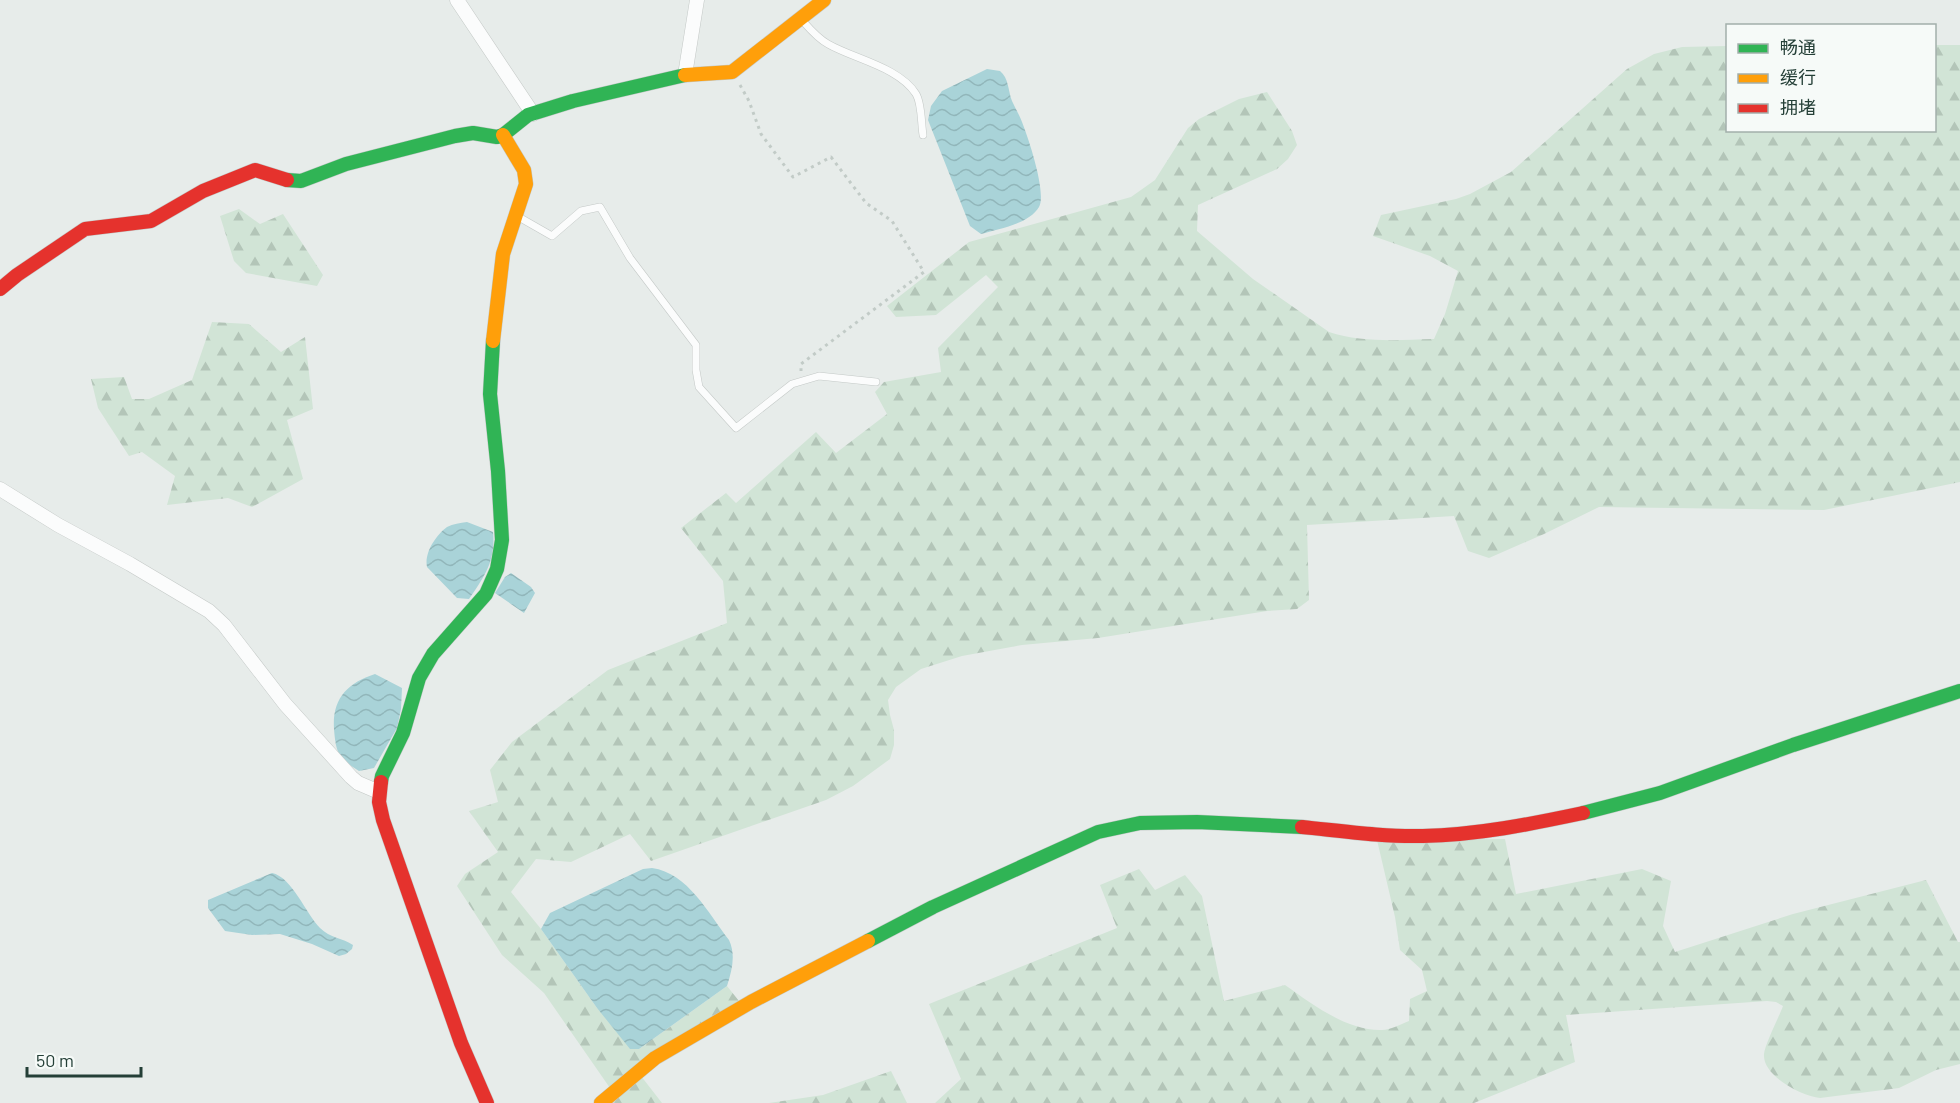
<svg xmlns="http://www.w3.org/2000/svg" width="1960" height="1103" font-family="Barlow,'Noto Sans SC',sans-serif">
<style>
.forest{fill:url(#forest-firs)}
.water{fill:url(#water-waves)}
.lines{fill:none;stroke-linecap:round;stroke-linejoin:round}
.lane-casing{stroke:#c4c9c7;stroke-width:8}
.street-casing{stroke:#c4c9c7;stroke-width:15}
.fast-casing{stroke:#c3c9c7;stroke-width:15}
.slow-casing{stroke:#c3c9c7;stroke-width:15}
.jam-casing{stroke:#c3c9c7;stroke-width:15}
.path{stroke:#c2cbc7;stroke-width:3;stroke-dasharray:3 4.5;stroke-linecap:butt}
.lane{stroke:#fbfcfc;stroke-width:7}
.street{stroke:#fbfcfc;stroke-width:14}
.fast{stroke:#30b455;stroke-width:14}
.slow{stroke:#ff9f0a;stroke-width:14}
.jam{stroke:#e5322d;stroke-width:14}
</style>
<defs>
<pattern id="forest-firs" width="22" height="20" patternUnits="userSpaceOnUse" patternTransform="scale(1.5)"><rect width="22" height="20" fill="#d1e4d6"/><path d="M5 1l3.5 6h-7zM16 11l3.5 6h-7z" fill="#b3c5b8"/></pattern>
<pattern id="water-waves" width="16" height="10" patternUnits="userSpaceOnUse" patternTransform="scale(1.5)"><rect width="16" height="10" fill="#a9d3d8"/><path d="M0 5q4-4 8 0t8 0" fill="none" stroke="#91b6ba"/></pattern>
</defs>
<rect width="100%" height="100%" fill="#e7ecea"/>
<path class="forest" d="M1935 45H1960V482L1824 510 1599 507 1544 534 1489 558 1468 551 1454 516 1307 525 1309 600 1297 609 1267 611 1098 638 1022 645 962 656 921 669 896 687 888 700 890 715 894 730V745L890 759 853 786 826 800 651 861 630 834 571 862 536 859 511 892 541 929 597 1008 639 1049 727 986 739 1001 610 1088 544 993 502 955 457 886 465 874 498 852 469 811 498 802 490 770 512 742 608 670 727 623 723 581 681 528 726 493 736 503 816 432 836 453 887 414 875 392 884 382 941 372 938 348 998 287 986 275 936 315 896 317 887 306 969 242 1131 197 1155 180 1188 128 1199 119 1239 99 1267 92 1292 131 1297 145 1288 159 1277 169 1198 205 1197 231 1253 279 1329 332C1362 343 1399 340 1434 339L1445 314 1458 271 1430 256 1373 236 1381 215 1456 199 1470 194 1511 172 1627 69 1654 54 1682 47 1727 46 1728 130H1934Z
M239 209 260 224 283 214 323 275 317 286 246 273 234 261 220 216Z
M212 322 249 324 281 352 305 337 313 409 287 420 303 479 252 507 228 498 167 505 175 476 142 452 129 456 98 408 91 379 124 377 132 399H149L192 380Z
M1505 839 1516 894 1642 869 1671 881 1663 926 1675 952 1793 914 1926 880 1958 942H1960V1064L1936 1070 1899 1088 1820 1098C1802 1096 1762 1076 1764 1054 1765 1044 1779 1017 1783 1006L1776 1002 1767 1001 1566 1015 1575 1062 1474 1103H935L961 1079 929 1004 1117 928 1100 885 1139 869 1155 890 1185 875 1202 896 1224 1001 1285 985C1312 1004 1347 1031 1382 1030 1390 1030 1401 1024 1409 1021L1410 999 1427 991 1422 970 1400 950 1395 917 1377 840Z
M891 1071 907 1103H769L823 1095Z
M641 1076 662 1103H608Z"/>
<path class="water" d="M987 69 1000 71C1009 78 1008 91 1012 101 1015 108 1019 114 1022 122 1028 137 1047 193 1039 207 1029 224 999 229 981 234L970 226 928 120 931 106 942 91Z
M467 522 493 532C496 561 484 577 469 599L457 598 427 567C424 553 436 535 447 527 453 524 460 523 467 522Z
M511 573 531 587 535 593 524 613 495 593 505 577Z
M375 674 402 688 401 709 397 728 374 768 359 771C338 758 336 753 334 729 332 699 347 683 375 674Z
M652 868C688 873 708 913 729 940 736 955 732 970 727 986L639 1049H630L597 1008 541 929 550 913 643 869Z
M272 873C292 877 306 914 320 928 330 938 343 938 353 945L352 949 346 954 339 956 312 944 280 934 252 935 225 931 208 908V900Z"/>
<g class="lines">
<defs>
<path id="lane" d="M801 19C809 28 817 38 828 44 854 59 899 67 916 94 922 104 921 123 923 135
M517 216 552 236 581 211 600 207 630 258 696 345V370L699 387 736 428 792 384 819 376 876 382"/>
<path id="street" d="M457 0 533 114
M685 75 697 0
M0 489 58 525 130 564 209 611 224 625 285 704 351 777 358 783 379 792"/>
<path id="fast" d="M287 180 301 181 346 164 455 136 473 133 497 137 503 135 528 115 573 101 685 75
M381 782 382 776 403 733 419 678 433 654 486 594 497 569 502 540 498 471 490 394 493 341
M1583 813 1660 793 1793 745 1960 691
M868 941 933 907 1098 832 1140 823 1197 822 1302 827"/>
<path id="slow" d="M685 75 732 72 824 0
M493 341 503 254 526 184 524 170 503 135
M601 1103 655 1058 751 1002 868 941"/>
<path id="jam" d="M0 289 17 275 85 229 151 221 203 191 255 170 287 180
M381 782 379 802 383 820 461 1043 487 1103
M1302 827C1342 831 1383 837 1423 836 1477 835 1531 824 1583 813"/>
</defs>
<use href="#lane" class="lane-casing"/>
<use href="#street" class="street-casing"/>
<use href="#fast" class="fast-casing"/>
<use href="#slow" class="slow-casing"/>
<use href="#jam" class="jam-casing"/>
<path class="path" d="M740 85 749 101 761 134 793 177 831 157 866 203 892 221 924 272 801 364V371"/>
<use href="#lane" class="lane"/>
<use href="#street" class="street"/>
<use href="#fast" class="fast"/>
<use href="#slow" class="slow"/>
<use href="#jam" class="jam"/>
</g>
<rect x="1726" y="24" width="210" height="108" fill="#f6faf8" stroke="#a2afab" stroke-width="1.5"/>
<rect x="1738" y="44" width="30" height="9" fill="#30b455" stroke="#a2afab" stroke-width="1.5"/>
<text x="1780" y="54" font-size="18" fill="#243f37">畅通</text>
<rect x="1738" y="74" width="30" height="9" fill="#ff9f0a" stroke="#a2afab" stroke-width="1.5"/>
<text x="1780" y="84" font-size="18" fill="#243f37">缓行</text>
<rect x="1738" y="104" width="30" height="9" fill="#e5322d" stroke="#a2afab" stroke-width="1.5"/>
<text x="1780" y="114" font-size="18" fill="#243f37">拥堵</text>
<path d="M27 1067v9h114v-9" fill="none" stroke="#243f37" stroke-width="3"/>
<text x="36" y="1067" font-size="18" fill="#243f37" stroke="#f6faf8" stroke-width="4.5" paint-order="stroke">50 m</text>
</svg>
